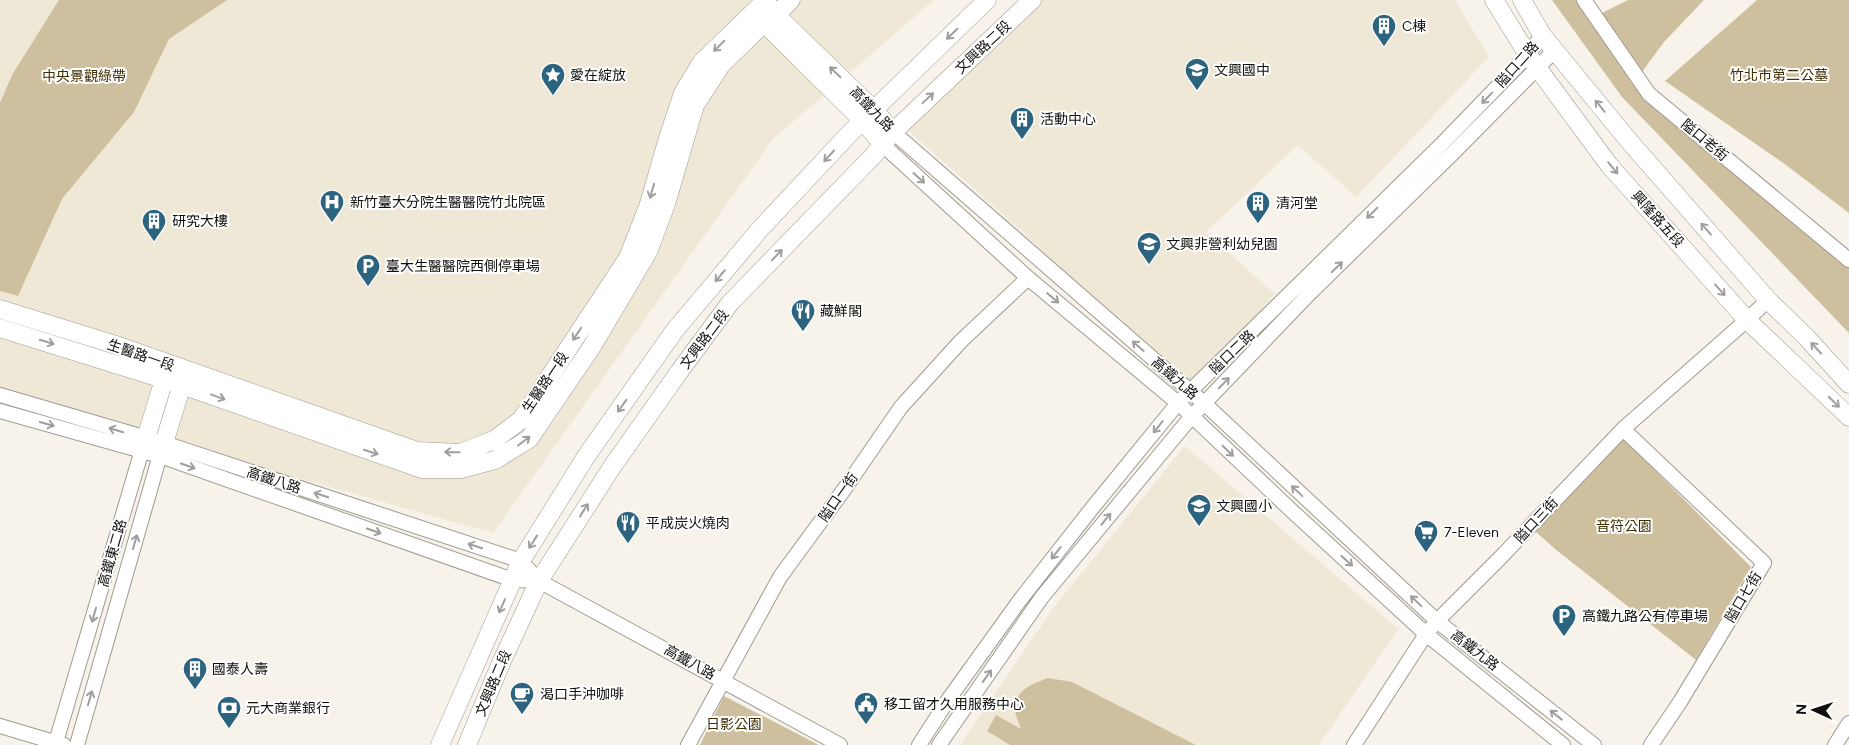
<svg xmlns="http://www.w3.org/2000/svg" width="1849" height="745" font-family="Figtree,'Noto Sans TC',sans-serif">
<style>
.built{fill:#efe8d7}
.green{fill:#cec09e}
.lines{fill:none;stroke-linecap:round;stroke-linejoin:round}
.minor-casing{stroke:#9f9b92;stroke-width:16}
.tertiary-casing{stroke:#9f9b92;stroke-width:19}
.minor{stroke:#fff;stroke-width:14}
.tertiary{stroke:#fff;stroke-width:18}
.oneway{stroke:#a09f9e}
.labels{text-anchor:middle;stroke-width:4;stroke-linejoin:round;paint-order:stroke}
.poi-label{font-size:14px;fill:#110f0c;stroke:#fff;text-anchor:start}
.street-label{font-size:14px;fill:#110f0c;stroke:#fff}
.park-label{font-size:14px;fill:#3e2e00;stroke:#fff}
</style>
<rect width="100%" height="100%" fill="#f7f3ea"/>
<path class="built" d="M0 0H934L773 139 493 533 0 394Z
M1033 0H1455L1489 57 1356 197 1298 145 1206 232 1275 294 1188 393 1026 235 902 125Z
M1185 446 1398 629 1319 745H960L1054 607Z"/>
<path class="green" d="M59 0H227L169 39 134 112 62 199 18 296 0 291V103L12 75Z
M1552 0H1576L1647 99 1849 265V333L1622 97Z
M1628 0H1704L1664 42 1636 80 1594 17Z
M1757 0H1849V213L1786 165 1665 81Z
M1622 437 1751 567 1696 660 1555 549 1536 532Z
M1048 678 1072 682 1196 745H1010L987 731 996 715 1021 729C1019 723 1015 715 1015 709 1016 689 1032 684 1048 678Z
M724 696 819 745H700Z"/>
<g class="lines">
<defs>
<path id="minor" d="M1584 0 1649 94 1849 260
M893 132 1205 404 1437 621 1594 745
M883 145 1028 278 1178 403 1293 512 1426 634 1563 745
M0 395 164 443 521 561 539 581 840 745
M0 411 160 456 513 580 539 581
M1623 429 1764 563 1680 702 1651 745
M0 726 64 745
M56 742 144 443
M77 745 162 448
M688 745 780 577 843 491 901 407 961 341 1028 278
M919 745 948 700 1020 600 1093 507 1178 403 1440 146 1528 55 1542 35
M939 745 1042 597 1192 416 1309 294 1451 155 1555 50
M1354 745 1426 634 1437 621 1501 557 1623 429 1747 320 1768 300
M1835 745 1849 723"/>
<path id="tertiary" d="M1494 0 1528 55 1609 165 1747 320 1849 417
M1522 0 1542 35 1629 141 1768 300 1807 338 1849 384
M770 7 776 15 874 110 893 132
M757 16 862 120 883 145
M0 309 116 345 417 451 460 453 494 440 521 420 628 258 649 204 668 138 683 93 702 62 766 0
M0 328 182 385 422 469H461L495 460 529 439 591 348 648 252 666 204 695 105 721 65 765 22 776 15 791 0
M146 438 167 370
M164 443 185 375
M440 745 521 561 587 455 675 330 761 228 850 133 987 0
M467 745 501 663 539 581 612 467 679 372 730 303 873 156 893 132 1032 0"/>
</defs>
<use href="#minor" class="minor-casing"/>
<use href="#tertiary" class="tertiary-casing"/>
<use href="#minor" class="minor"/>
<use href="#tertiary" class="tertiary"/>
</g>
<defs><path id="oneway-shaft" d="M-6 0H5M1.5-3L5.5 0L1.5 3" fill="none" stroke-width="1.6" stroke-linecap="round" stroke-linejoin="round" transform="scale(1.25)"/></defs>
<g class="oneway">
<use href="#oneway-shaft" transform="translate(952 34) rotate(136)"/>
<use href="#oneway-shaft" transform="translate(719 46) rotate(135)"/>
<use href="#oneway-shaft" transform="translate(835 72) rotate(-136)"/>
<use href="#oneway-shaft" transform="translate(928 98) rotate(-43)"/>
<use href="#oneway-shaft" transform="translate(1487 98) rotate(134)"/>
<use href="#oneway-shaft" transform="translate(1600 106) rotate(-129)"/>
<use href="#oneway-shaft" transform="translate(829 156) rotate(133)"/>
<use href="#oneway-shaft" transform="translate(1613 168) rotate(50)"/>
<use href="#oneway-shaft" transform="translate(919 178) rotate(42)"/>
<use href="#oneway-shaft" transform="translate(652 191) rotate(106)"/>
<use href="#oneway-shaft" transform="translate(1372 213) rotate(135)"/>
<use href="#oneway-shaft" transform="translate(1706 229) rotate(-131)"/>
<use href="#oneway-shaft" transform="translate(777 255) rotate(-46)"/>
<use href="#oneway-shaft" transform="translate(1337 267) rotate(-44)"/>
<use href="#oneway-shaft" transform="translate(720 276) rotate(130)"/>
<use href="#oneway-shaft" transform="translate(1720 290) rotate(48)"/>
<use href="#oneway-shaft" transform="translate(1053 298) rotate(40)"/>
<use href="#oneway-shaft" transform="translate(577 334) rotate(124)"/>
<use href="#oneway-shaft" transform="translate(47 342) rotate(17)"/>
<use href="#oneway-shaft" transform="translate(1138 346) rotate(-139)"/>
<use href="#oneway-shaft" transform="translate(1816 348) rotate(-133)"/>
<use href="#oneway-shaft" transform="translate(1224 383) rotate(-46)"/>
<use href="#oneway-shaft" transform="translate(218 397) rotate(20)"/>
<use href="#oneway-shaft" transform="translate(1834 402) rotate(44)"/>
<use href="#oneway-shaft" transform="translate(622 406) rotate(125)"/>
<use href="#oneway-shaft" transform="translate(47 424) rotate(16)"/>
<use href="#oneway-shaft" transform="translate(1158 427) rotate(129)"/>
<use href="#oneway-shaft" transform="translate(116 430) rotate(-163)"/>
<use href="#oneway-shaft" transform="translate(524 441) rotate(-37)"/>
<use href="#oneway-shaft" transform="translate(1228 451) rotate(44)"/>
<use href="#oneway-shaft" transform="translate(371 452) rotate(18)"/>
<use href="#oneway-shaft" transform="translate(452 452) rotate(-179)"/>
<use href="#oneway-shaft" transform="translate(188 466) rotate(19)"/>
<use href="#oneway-shaft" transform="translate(1297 491) rotate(-137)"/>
<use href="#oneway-shaft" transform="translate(321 495) rotate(-162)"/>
<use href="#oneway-shaft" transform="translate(584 510) rotate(-58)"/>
<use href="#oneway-shaft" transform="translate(1106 519) rotate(-51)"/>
<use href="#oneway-shaft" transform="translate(374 531) rotate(19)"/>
<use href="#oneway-shaft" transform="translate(135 542) rotate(-74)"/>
<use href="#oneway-shaft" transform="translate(533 542) rotate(122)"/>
<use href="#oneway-shaft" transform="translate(475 546) rotate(-162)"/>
<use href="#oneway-shaft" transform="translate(1056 553) rotate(128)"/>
<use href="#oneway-shaft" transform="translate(1347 561) rotate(42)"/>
<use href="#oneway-shaft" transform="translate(1416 601) rotate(-137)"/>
<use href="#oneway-shaft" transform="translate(502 606) rotate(114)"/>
<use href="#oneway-shaft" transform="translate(94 615) rotate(106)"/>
<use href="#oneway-shaft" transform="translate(987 676) rotate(-55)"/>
<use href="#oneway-shaft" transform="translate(90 698) rotate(-74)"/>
<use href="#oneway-shaft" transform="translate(1556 715) rotate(-142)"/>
</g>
<defs>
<symbol id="building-pin" viewBox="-11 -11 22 30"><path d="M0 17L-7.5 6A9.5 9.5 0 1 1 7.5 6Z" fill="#2c637e" stroke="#fff"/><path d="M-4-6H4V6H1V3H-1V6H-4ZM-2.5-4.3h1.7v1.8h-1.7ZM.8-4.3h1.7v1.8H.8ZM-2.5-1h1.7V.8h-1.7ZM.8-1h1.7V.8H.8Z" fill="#fff"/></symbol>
<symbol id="school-pin" viewBox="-11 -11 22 30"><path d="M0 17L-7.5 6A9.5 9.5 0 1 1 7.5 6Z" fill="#2c637e" stroke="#fff"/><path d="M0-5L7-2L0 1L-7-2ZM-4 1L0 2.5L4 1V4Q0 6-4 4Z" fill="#fff"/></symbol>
<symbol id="sight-pin" viewBox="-11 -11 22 30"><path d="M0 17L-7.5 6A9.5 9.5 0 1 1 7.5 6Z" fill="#2c637e" stroke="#fff"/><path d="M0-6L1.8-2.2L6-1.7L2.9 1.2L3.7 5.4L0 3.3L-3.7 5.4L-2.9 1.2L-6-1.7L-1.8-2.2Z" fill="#fff"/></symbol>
<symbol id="hospital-pin" viewBox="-11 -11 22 30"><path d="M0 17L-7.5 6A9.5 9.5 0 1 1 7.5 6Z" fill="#2c637e" stroke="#fff"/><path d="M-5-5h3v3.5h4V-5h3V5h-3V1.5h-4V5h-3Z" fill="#fff"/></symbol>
<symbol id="parking-pin" viewBox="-11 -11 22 30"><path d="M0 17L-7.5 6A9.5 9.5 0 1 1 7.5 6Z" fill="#2c637e" stroke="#fff"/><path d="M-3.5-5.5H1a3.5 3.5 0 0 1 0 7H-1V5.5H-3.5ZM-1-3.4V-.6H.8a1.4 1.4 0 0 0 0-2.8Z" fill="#fff"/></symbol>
<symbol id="restaurant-pin" viewBox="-11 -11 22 30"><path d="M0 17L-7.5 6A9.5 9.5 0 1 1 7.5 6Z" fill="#2c637e" stroke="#fff"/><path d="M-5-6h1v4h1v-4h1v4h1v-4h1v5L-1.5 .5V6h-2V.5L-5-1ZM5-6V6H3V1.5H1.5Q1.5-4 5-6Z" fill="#fff"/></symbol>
<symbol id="supermarket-pin" viewBox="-11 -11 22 30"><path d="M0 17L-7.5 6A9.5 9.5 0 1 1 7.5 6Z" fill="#2c637e" stroke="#fff"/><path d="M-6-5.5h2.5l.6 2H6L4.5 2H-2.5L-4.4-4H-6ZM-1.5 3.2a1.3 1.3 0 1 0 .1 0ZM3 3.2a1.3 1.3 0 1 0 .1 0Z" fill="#fff"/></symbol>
<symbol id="cafe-pin" viewBox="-11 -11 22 30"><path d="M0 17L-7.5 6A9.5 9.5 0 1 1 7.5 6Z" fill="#2c637e" stroke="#fff"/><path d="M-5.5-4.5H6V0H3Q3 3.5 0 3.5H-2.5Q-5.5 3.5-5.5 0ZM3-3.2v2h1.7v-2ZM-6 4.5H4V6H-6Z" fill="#fff"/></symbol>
<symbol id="civic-pin" viewBox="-11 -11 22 30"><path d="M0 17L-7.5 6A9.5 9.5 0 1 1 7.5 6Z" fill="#2c637e" stroke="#fff"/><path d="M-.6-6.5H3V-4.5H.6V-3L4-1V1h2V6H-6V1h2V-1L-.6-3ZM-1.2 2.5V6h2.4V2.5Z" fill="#fff"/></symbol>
<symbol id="bank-pin" viewBox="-11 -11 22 30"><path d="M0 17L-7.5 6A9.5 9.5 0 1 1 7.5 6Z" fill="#2c637e" stroke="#fff"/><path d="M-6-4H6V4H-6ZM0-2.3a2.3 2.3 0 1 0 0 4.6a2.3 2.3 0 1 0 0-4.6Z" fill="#fff"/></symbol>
</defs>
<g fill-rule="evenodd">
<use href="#building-pin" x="1370" y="12" width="28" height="38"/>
<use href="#school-pin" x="1183" y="56" width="28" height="38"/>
<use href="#sight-pin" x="539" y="61" width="28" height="38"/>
<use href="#building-pin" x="1008" y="105" width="28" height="38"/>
<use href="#hospital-pin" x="318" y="188" width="28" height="38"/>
<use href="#building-pin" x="1244" y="189" width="28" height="38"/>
<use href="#building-pin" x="140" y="207" width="28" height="38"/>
<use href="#school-pin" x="1135" y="230" width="28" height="38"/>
<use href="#parking-pin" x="354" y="252" width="28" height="38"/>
<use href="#restaurant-pin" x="789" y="297" width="28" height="38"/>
<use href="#school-pin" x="1185" y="492" width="28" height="38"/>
<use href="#restaurant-pin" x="614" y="509" width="28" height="38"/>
<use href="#supermarket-pin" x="1412" y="518" width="28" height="38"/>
<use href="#parking-pin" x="1550" y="602" width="28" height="38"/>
<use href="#building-pin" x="181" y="655" width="28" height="38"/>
<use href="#cafe-pin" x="508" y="680" width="28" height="38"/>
<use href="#civic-pin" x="852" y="690" width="28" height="38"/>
<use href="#bank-pin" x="215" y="694" width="28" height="38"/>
</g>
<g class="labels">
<g class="poi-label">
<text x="1402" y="31">C棟</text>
<text x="1214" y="75">文興國中</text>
<text x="570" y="80">愛在綻放</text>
<text x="1040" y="124">活動中心</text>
<text x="350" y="207">新竹臺大分院生醫醫院竹北院區</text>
<text x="1276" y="208">清河堂</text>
<text x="172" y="226">研究大樓</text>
<text x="1166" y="249">文興非營利幼兒園</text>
<text x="386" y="271">臺大生醫醫院西側停車場</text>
<text x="820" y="316">藏鮮閣</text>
<text x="1216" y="511">文興國小</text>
<text x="646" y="528">平成炭火燒肉</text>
<text x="1444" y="537">7-Eleven</text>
<text x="1582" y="621">高鐵九路公有停車場</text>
<text x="212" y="674">國泰人壽</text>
<text x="540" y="699">渴口手沖咖啡</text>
<text x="884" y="709">移工留才久用服務中心</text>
<text x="246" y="713">元大商業銀行</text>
</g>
<g class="street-label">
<text transform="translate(983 47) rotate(-43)" y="5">文興路二段</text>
<text transform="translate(1517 64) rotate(-48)" y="5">隘口二路</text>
<text transform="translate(872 109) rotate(46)" y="5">高鐵九路</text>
<text transform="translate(1705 140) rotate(40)" y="5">隘口老街</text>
<text transform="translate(1658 219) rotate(48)" y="5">興隆路五段</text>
<text transform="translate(704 339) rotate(-53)" y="5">文興路二段</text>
<text transform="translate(1232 352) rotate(-44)" y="5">隘口二路</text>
<text transform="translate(141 355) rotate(19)" y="5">生醫路一段</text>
<text transform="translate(1175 378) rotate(41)" y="5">高鐵九路</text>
<text transform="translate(545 382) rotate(-56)" y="5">生醫路一段</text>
<text transform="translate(274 480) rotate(18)" y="5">高鐵八路</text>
<text transform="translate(838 497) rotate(-55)" y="5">隘口一街</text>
<text transform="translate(1536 520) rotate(-47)" y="5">隘口三街</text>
<text transform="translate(112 553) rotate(-74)" y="5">高鐵東二路</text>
<text transform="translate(1743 597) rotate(-59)" y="5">隘口七街</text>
<text transform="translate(1475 650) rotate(38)" y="5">高鐵九路</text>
<text transform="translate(690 662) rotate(29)" y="5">高鐵八路</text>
<text transform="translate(493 683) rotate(-67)" y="5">文興路二段</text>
</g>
<g class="park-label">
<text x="1779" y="80">竹北市第二公墓</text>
<text x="84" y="81">中央景觀綠帶</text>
<text x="1624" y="531">音符公園</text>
<text x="734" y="729">日影公園</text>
</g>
</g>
<g transform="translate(1814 710) rotate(273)" stroke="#ffffff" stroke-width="4" paint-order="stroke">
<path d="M0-4L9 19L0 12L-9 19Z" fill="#110f0c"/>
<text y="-8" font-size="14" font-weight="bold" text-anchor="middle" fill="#110f0c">N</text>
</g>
</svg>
